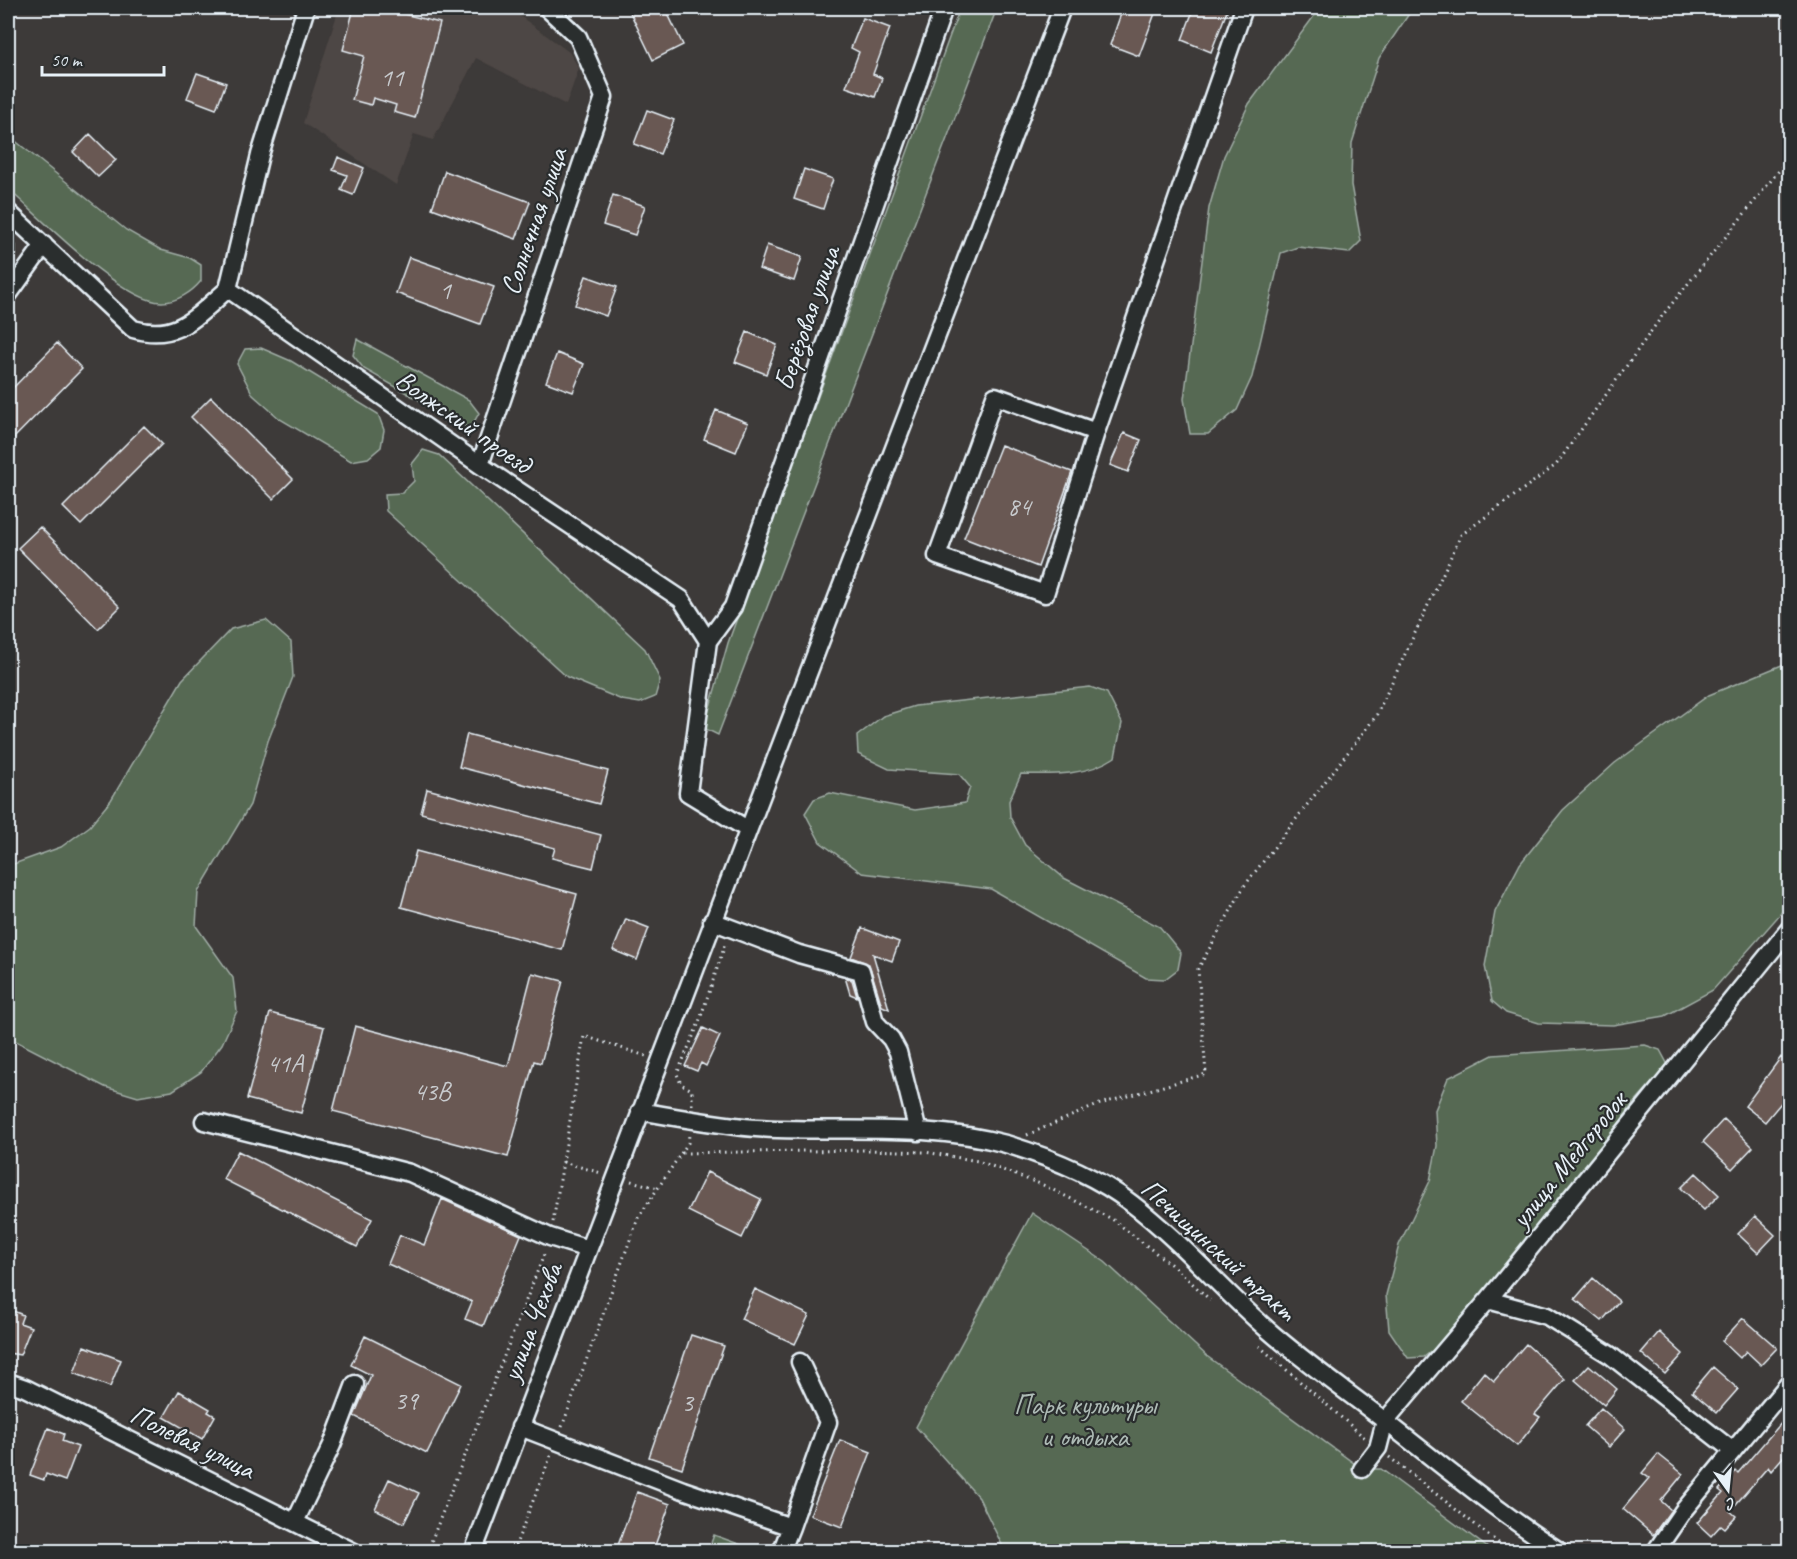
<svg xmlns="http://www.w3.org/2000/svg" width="1797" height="1559" font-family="Caveat,sans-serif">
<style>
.built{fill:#4d4644}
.green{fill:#576953;stroke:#a0ada6;stroke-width:1.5}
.building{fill:#695852;stroke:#e8f1f8;stroke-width:1.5}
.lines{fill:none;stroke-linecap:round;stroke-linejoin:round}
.minor-casing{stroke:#e8f1f8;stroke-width:21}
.path{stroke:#e8f1f8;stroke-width:3;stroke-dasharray:1.5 4.5;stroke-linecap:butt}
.minor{stroke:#2a2d2e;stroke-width:16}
.labels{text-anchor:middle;stroke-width:4.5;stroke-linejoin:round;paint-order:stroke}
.number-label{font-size:26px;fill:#c8cbce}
.street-label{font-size:28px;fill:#e8f1f8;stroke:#2a2d2e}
.park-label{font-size:28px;fill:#aebbb6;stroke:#2a2d2e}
</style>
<rect width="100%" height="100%" fill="#3d3a39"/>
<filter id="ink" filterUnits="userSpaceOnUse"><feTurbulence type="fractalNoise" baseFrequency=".0167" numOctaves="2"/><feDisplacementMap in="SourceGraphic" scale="12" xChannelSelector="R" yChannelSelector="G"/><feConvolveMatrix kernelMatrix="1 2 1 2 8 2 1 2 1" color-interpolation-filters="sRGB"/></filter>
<g filter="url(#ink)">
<path class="built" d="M339 8H509L569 52 579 68 566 105 476 58 433 140 414 134 396 185 303 123Z"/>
<path class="green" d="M960 8H997L718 735 704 728 728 643Z
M1320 8H1413L1379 58 1352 143 1351 185 1361 241 1349 253 1298 247 1281 253 1252 377 1237 410 1208 434H1190L1184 399 1209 208 1224 156 1249 104Z
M8 135 126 230 161 250 190 258 201 265V281C192 292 177 302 162 302 123 303 39 216 8 189Z
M8 237 16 245V253L8 270Z
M357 339 469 400 479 413 470 429 364 369 353 355Z
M261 348 291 361 378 414 384 430 381 447 368 458 351 461 280 419 253 395 237 364 245 349Z
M423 450 439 455 645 649 660 680 655 697 640 703 622 700 567 677 386 511 385 494 402 493 414 481 412 464Z
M266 620 291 642 293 677 268 741 250 805 198 892 196 926 233 978 237 1011 222 1044 201 1072 172 1091 138 1097 105 1087 8 1037V866L61 847 90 826 111 800 182 680 231 629Z
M1789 662V904L1713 990 1665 1016 1613 1025 1539 1023 1506 1013 1492 1001 1485 966 1495 912 1520 864 1563 810 1615 763 1709 695Z
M1090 687 1107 693 1122 723 1115 757C1088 776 1053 775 1021 774L1009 801 1010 817 1025 845 1064 878 1160 927 1181 953 1178 969 1165 979 1146 978 991 889 862 873 820 842 805 813 814 799 830 793 915 810 965 803 970 787 959 774 889 769 858 754 857 736 883 716 915 706Z
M1645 1045 1660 1050 1668 1065 1632 1105 1564 1201 1451 1336 1424 1357 1408 1358 1389 1330 1386 1295 1399 1245 1430 1181 1437 1146 1435 1110 1448 1078 1493 1055Z
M1032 1213 1105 1262 1208 1357 1362 1469H1381L1492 1551H1005L979 1498 916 1427Z
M714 1535 755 1550 754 1551H708Z"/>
<path class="building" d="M354 8H380L440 23 415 118 394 112 396 105 373 98 371 105 352 100 364 56 343 50Z
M628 8H665L683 45 653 60Z
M1123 8H1157L1139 56 1110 45Z
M1194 8H1218L1227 11 1211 52 1182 40Z
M863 18 890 28 873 74 882 78 875 97 846 87 859 52 851 48Z
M197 73 226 83 216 109 187 98Z
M647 110 674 120 660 154 634 144Z
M90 134 116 160 98 177 73 152Z
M338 157 364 168 353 195 341 190 347 175 333 170Z
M804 169 833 179 823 209 794 199Z
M445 171 530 202 516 239 432 208Z
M613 195 645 206 635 235 603 225Z
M767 245 802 257 794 281 759 269Z
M409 257 494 287 480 324 396 293Z
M586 276 617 287 606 316 575 305Z
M747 332 777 345 766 374 735 362Z
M57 343 82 369 8 444V393Z
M557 353 584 364 573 392 546 382Z
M211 397 293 479 273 499 191 417Z
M716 410 748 423 736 452 704 439Z
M144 426 162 444 81 525 63 507Z
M1124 433 1141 440 1128 472 1110 465Z
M1001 445 1072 472 1038 567 964 538Z
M40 527 120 607 98 629 18 548Z
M467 734 608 771 599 804 459 767Z
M427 789 601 835 593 868 552 858 555 848 421 813Z
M416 851 577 894 562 950 401 907Z
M626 919 649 928 637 960 613 950Z
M862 928 899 942 892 961 873 954 889 1009 882 1006 869 964 851 957Z
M532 973 563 981 541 1063 534 1061 508 1157 333 1111 355 1026 508 1066Z
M845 977 852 980 857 997 850 994Z
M270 1013 324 1027 301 1113 247 1099Z
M703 1028 720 1036 706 1066 701 1063 697 1071 685 1066Z
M1781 1057 1790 1064V1092L1765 1122 1745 1106Z
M1724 1119 1753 1147 1732 1169 1703 1142Z
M238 1151 372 1219 357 1247 223 1179Z
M707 1172 761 1199 742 1238 688 1211Z
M1696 1173 1719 1195 1704 1210 1681 1188Z
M442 1199 521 1235 483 1326 465 1319 472 1302 388 1264 400 1235 424 1245Z
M1755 1216 1775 1235 1758 1253 1738 1234Z
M1593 1278 1619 1301 1602 1321 1575 1299Z
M755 1289 809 1315 795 1344 741 1319Z
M8 1309 23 1315 20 1323 31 1327 20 1355 8 1353Z
M1743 1318 1777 1348 1761 1365 1746 1351 1740 1358 1722 1341Z
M1659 1332 1683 1354 1665 1374 1641 1353Z
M691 1335 724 1346 682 1468 649 1457Z
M365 1336 461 1384 427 1453 354 1416 371 1375 351 1365Z
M1526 1344 1565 1379 1535 1414 1540 1417 1517 1446 1461 1401 1484 1372 1494 1381Z
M84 1346 121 1360 110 1387 74 1373Z
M1589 1365 1617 1389 1604 1405 1575 1380Z
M1713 1367 1738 1389 1717 1413 1692 1392Z
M179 1391 210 1409 208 1412 215 1416 202 1439 164 1417Z
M1601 1408 1625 1429 1609 1447 1585 1426Z
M1790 1413V1449L1771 1471 1768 1467 1730 1511 1736 1516 1725 1528 1721 1525 1711 1536 1697 1523 1723 1493 1719 1490 1736 1471 1738 1473Z
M48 1428 64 1434 62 1441 78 1447 65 1481 46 1474 44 1480 30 1475Z
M840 1440 871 1452 842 1527 810 1515Z
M1658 1454 1683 1474 1661 1501 1671 1510 1653 1535 1623 1509 1649 1478 1642 1473Z
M389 1479 419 1493 404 1523 375 1509Z
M637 1492 670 1504 653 1551H616Z"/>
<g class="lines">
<defs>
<path id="minor" d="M8 212 133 329C178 342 196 316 228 289L480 465 681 599 708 641 688 793 747 829
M228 289 260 155 306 8
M8 295 44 245
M1096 432 995 396 937 556 1045 594 1096 432 1244 8
M480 465 604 97 578 37 547 8
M708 641 733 607 944 8
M712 921 799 954 861 971 875 1022 891 1039 898 1052 918 1132
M640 1111C679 1118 717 1125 756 1128 839 1133 926 1122 1006 1144 1049 1157 1095 1175 1131 1203 1181 1241 1221 1289 1268 1330 1308 1365 1352 1395 1394 1428 1449 1471 1502 1515 1561 1552
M204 1121 410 1173 550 1237 588 1249
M1488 1300 1547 1316 1610 1355 1733 1451
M8 1382 25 1388 354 1552
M520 1427 683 1490 791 1527 781 1552
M1362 1469 1378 1448 1385 1421 1488 1300 1790 928
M295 1522 332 1445 355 1384
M791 1527 828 1422 800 1362
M473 1552 1062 8
M1655 1552 1683 1511 1790 1382"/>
</defs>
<use href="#minor" class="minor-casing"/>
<path class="path" d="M692 1105V1090L681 1084 677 1074 698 1025 726 942
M1027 1135 1100 1104 1206 1074 1198 969 1245 885 1376 716 1461 535 1556 465 1662 316 1790 157
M682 1153 869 1150 925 1152 978 1161 1043 1185 1112 1219 1178 1270 1210 1300
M563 1162 601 1173
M631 1181 658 1188
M553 1222 584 1036 646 1056
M1259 1346 1365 1438
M562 1427 638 1218 688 1143 689 1135
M1389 1457 1510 1552
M427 1552 545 1252
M513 1552 551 1455"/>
<use href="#minor" class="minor"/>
</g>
</g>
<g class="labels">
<g class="number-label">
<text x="392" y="86">11</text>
<text x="445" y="299">1</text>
<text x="1019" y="515">84</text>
<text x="285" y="1072">41А</text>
<text x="432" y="1100">43В</text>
<text x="406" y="1409">39</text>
<text x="687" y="1411">3</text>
</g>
<g class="street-label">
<text transform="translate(533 221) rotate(-71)" y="10">Солнечная улица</text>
<text transform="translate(806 318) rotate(-71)" y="10">Берёзовая улица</text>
<text transform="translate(464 421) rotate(35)" y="10">Волжский проезд</text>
<text transform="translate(1568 1159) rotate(-51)" y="10">улица Медгородок</text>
<text transform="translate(1219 1249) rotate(42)" y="10">Печищинский тракт</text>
<text transform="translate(531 1322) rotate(-69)" y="10">улица Чехова</text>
<text transform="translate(193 1441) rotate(26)" y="10">Полевая улица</text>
</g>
<g class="park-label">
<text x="1085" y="1414">Парк культуры<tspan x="1085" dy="32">и отдыха</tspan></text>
</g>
</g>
<rect width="1797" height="1559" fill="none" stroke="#2a2d2e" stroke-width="30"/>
<rect x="15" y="15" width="1767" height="1529" fill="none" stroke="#e8f1f8" stroke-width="2" filter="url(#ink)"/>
<g transform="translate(1728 1490) rotate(165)" stroke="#2a2d2e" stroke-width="4.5" paint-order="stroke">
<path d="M0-4.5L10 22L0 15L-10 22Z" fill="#e8f1f8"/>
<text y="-9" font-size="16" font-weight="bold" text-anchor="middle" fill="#e8f1f8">С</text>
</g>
<path d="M42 66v9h122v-9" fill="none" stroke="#e8f1f8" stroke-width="3"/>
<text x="51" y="66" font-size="18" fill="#e8f1f8" stroke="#2a2d2e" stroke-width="4.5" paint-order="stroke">50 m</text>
</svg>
